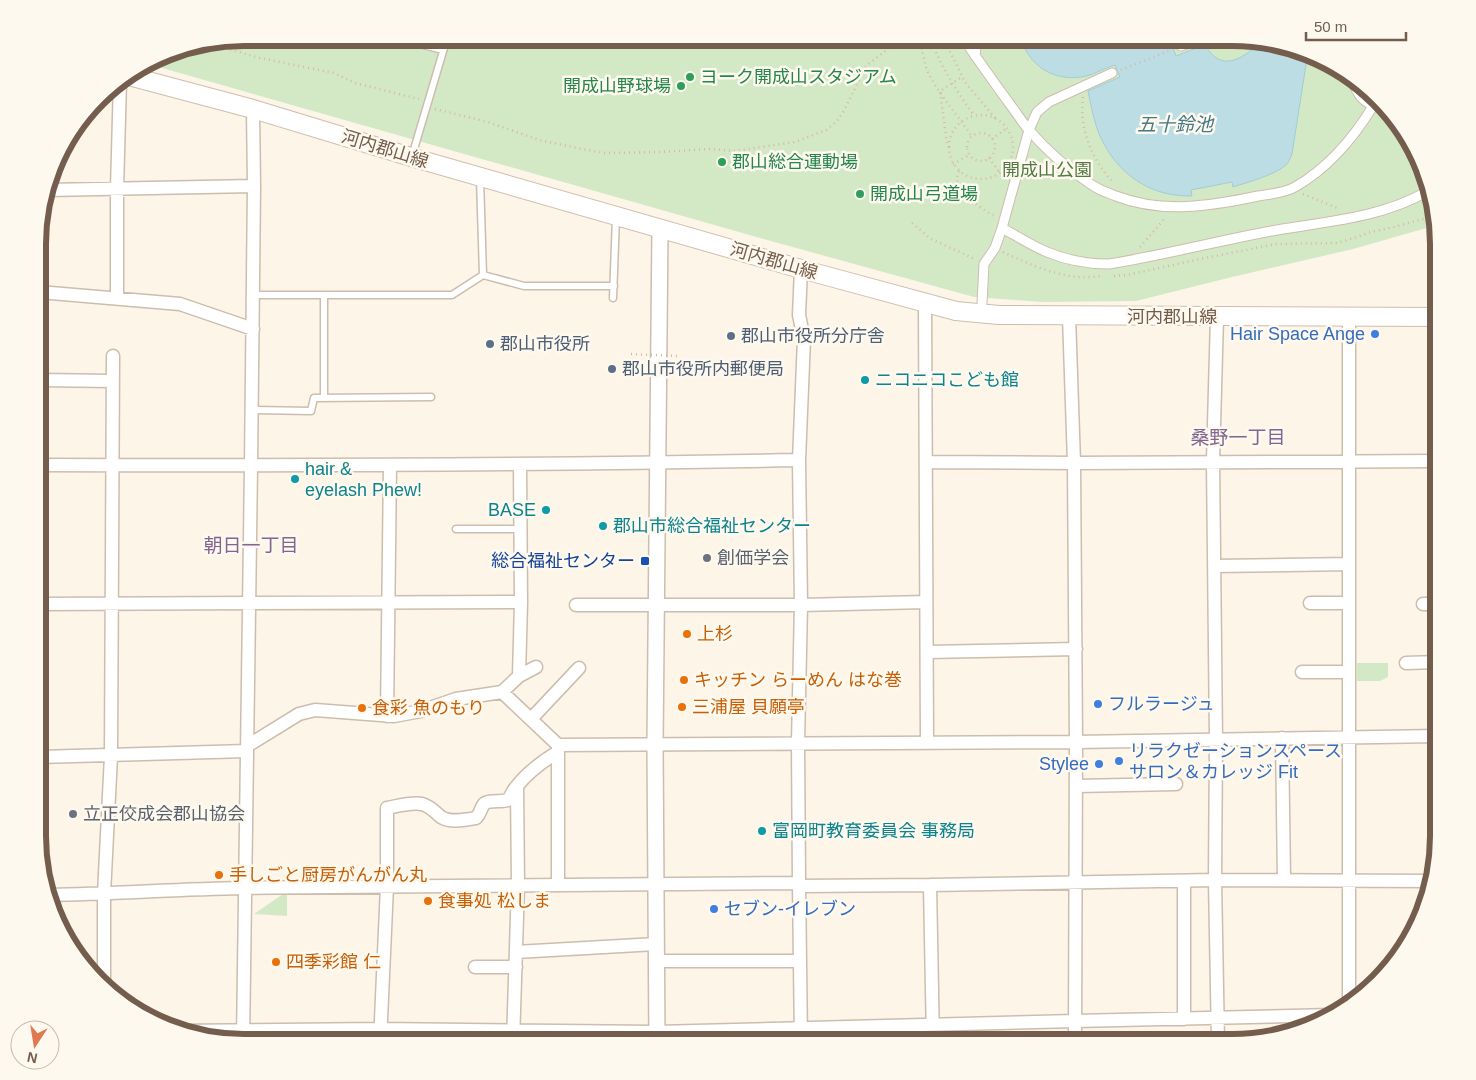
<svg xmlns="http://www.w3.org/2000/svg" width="1476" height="1080" font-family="Arial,'Noto Sans JP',sans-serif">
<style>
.green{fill:#d3e9c6}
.water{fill:#bddde5;stroke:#a3ccd6}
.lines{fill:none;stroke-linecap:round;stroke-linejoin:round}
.service-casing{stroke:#cdbdae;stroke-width:9}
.pedestrian-casing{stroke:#cdbdae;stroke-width:11}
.minor-casing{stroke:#cdbdae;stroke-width:15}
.tertiary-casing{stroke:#cdbdae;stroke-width:18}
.secondary-casing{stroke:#d0beac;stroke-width:20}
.path{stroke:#d5b9a3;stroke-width:2.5;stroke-dasharray:1 4;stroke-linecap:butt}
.service{stroke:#fff;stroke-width:6}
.pedestrian{stroke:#fff;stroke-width:9}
.minor{stroke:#fff;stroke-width:12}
.tertiary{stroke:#fff;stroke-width:15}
.secondary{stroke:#fff;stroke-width:18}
.path-bridge{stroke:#d5b9a3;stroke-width:2.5;stroke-dasharray:1 4;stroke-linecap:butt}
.leisure-dot{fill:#2e9e5b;stroke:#fef9ee;stroke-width:2}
.shop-dot{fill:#3f7fe0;stroke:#fef9ee;stroke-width:2}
.service-dot{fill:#5c6f8a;stroke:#fef9ee;stroke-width:2}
.culture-dot{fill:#0f9aa8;stroke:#fef9ee;stroke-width:2}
.worship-dot{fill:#6b7280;stroke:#fef9ee;stroke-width:2}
.transit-dot{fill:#1a4fb4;stroke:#fef9ee;stroke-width:2}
.food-dot{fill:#e8710a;stroke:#fef9ee;stroke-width:2}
.labels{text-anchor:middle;stroke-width:5;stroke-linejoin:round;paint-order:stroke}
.leisure-label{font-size:18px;fill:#27864d;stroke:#fef9ee;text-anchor:start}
.street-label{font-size:18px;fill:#755d4d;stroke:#fef9ee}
.park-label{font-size:18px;fill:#537a45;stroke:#fef9ee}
.shop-label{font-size:18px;fill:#366cbe;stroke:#fef9ee;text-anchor:start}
.service-label{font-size:18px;fill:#4e5e75;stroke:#fef9ee;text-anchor:start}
.culture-label{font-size:18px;fill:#0d838f;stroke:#fef9ee;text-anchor:start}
.worship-label{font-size:18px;fill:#5b616d;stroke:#fef9ee;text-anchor:start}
.transit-label{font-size:18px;fill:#164399;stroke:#fef9ee;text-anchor:end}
.food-label{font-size:18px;fill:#c56008;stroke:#fef9ee;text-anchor:start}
.water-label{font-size:19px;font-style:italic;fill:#477a87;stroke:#fef9ee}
.neighbourhood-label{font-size:19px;fill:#846591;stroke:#fef9ee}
.rim{fill:none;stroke:#755d4d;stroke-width:6}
</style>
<rect width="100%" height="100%" fill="#fcf5e8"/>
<path class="green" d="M244 38H1245L1311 53 1358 80 1417 152 1437 225 1353 249 1228 278 1136 301 1042 302 974 297 760 238 148 64 165 53Z
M1357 663H1388V677L1380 681H1357Z
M283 894H287V916L254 914Z"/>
<path class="water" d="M1020 38H1181L1171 42 1176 56 1204 45C1208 49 1211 54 1215 57 1231 69 1250 52 1261 41L1308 52 1292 154C1290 158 1289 162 1286 165 1275 175 1248 182 1233 187L1232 182 1191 190 1192 196C1150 197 1117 174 1100 136 1094 122 1091 106 1088 91L1120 77 1115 65C1104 68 1092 76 1081 77 1051 81 1030 65 1020 38Z"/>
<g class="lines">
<defs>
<path id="service" d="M395 38 443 50
M412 156 447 38
M480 178 483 275
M253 295H452L483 275 524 286H614
M324 295V398
M613 298 616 217
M252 410 311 411 314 398 431 397
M456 529H520"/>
<path id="pedestrian" d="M963 38C978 60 993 81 1009 103 1016 112 1022 122 1029 130 1047 151 1069 170 1092 185 1099 190 1108 193 1116 196 1162 214 1211 206 1258 196 1270 194 1285 193 1295 187 1328 168 1353 139 1373 106
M1181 46 1200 38
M975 56 977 38
M1352 77C1356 94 1363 104 1381 108
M1002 228C1017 236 1032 246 1047 252 1066 260 1089 264 1109 264 1165 255 1221 240 1277 230 1329 221 1381 218 1428 191
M982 303 984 264 995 248 1002 228 1029 130 1037 112 1049 102 1112 73"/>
<path id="minor" d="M47 190 254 186
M39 292 180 304 253 329
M117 298V189L120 81
M925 303 927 743
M1069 316 1074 463 1076 742 1075 1042
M1217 317 1213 461 1216 740 1215 880 1218 1042
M39 380 113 381
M927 462 1074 463 1438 461
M39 465C293 466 546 465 799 460
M1214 566 1349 564
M1310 603H1349
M39 604 521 602
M1423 604H1438
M576 605H801L926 602
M927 652 1076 649
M1406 663 1438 662
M1302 672H1349
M519 676 521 602 520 464
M502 692 519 676 536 667
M387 716 390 465
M531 719 579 668
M1282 738 1284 880
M247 746 299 714 315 710 394 716 421 711 456 699 502 692 558 745 1076 742 1438 736
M39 757 247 751
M1076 786 1176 784
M799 883 798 743 801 605 799 460 804 339 799 315 801 269
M558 885V745
M799 886 930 885
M50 895C114 894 178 889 243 888 428 885 613 886 799 883L801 1042
M516 952 656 944
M656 961H800
M475 967H516
M104 983V894L111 756 113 356
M1349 1000V317
M1184 1019V881
M177 1031 380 1029 657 1032 1075 1021 1331 1015
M243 1042 251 466 254 186 253 109
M380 1042 387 886V808C398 806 411 802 422 804 430 806 435 812 441 817 450 823 465 820 476 818 481 813 480 809 484 804 488 800 502 802 508 800 511 796 513 790 517 786 528 772 543 761 558 752
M513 1042 518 885 517 786
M933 1042 930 885 1215 880 1432 881"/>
<path id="tertiary" d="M657 1042 655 745 660 228"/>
<path id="secondary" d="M129 76 253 109 411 157 801 269 956 311 999 315 1438 317"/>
</defs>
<use href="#service" class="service-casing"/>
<use href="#pedestrian" class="pedestrian-casing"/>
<use href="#minor" class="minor-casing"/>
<use href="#tertiary" class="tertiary-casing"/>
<use href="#secondary" class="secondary-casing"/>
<path class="path" d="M919 38C923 49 923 61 928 72 939 95 958 115 972 137
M943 38 965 82 995 118
M932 43C943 70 957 92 974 115
M211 44 260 58 334 73 355 83 419 99
M921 49 942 38
M1121 70 1171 50
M1083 97C1079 129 1092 161 1114 183
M435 109 488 122 539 140 587 150 605 153 661 152 709 149 735 151 795 142 826 130 836 122 844 111 866 66 893 45 907 38
M949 147a32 32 0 1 1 64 0a32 32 0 1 1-64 0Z
M967 147a14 14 0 1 1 28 0a14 14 0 1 1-28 0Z
M992 139 1007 128
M947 143 940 91 962 77
M989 158 1000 173
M953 164 969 155
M959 171C958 175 956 179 958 183 960 192 985 213 994 215
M1303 194 1337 208
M912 223 931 239 975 259
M1140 247 1166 217
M1003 252C1025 262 1047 273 1071 276 1082 278 1093 277 1103 276
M1114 276 1127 275 1200 259 1276 244 1337 243 1357 237 1371 232 1394 227 1434 216"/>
<use href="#service" class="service"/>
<use href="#pedestrian" class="pedestrian"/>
<use href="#minor" class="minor"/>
<use href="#tertiary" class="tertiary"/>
<use href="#secondary" class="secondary"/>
<path class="path-bridge" d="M631 354 678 356"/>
</g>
<g class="leisure-dot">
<circle cx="690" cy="77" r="5"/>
<circle cx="681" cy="86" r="5"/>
<circle cx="722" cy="162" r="5"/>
<circle cx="860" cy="194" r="5"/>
</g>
<g class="shop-dot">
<circle cx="1375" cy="334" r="5"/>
<circle cx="1098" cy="704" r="5"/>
<circle cx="1119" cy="761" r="5"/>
<circle cx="1099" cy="764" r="5"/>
<circle cx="714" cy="909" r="5"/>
</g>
<g class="service-dot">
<circle cx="731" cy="336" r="5"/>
<circle cx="490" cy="344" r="5"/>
<circle cx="612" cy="369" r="5"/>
</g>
<g class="culture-dot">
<circle cx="865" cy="380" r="5"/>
<circle cx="295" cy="479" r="5"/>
<circle cx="546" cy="510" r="5"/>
<circle cx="603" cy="526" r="5"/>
<circle cx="762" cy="831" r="5"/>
</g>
<g class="worship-dot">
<circle cx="707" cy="558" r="5"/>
<circle cx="73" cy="814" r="5"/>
</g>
<rect class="transit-dot" x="640" y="556" width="10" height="10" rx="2.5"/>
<g class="food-dot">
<circle cx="687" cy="634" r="5"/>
<circle cx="684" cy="680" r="5"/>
<circle cx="682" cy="707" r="5"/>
<circle cx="362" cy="708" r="5"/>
<circle cx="219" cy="875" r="5"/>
<circle cx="428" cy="901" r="5"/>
<circle cx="276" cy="962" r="5"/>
</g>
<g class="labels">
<g class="leisure-label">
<text x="700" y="83">ヨーク開成山スタジアム</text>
<text x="671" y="92" text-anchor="end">開成山野球場</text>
<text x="732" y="168">郡山総合運動場</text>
<text x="870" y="200">開成山弓道場</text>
</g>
<g class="street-label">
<text transform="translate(385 149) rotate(17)" y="6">河内郡山線</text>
<text transform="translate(774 261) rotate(16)" y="6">河内郡山線</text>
<text x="1172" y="323">河内郡山線</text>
</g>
<g class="park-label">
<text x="1047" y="176">開成山公園</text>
</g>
<g class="shop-label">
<text x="1365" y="340" text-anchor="end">Hair Space Ange</text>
<text x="1108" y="710">フルラージュ</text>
<text x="1129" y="757">リラクゼーションスペース<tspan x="1129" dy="21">サロン＆カレッジ Fit</tspan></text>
<text x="1089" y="770" text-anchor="end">Stylee</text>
<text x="724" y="915">セブン-イレブン</text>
</g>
<g class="service-label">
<text x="741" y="342">郡山市役所分庁舎</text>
<text x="500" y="350">郡山市役所</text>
<text x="622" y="375">郡山市役所内郵便局</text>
</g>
<g class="culture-label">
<text x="875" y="386">ニコニコこども館</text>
<text x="305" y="475">hair &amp;<tspan x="305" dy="21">eyelash Phew!</tspan></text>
<text x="536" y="516" text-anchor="end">BASE</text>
<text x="613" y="532">郡山市総合福祉センター</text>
<text x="772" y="837">富岡町教育委員会 事務局</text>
</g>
<g class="worship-label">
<text x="717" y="564">創価学会</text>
<text x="83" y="820">立正佼成会郡山協会</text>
</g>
<g class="transit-label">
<text x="635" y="567">総合福祉センター</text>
</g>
<g class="food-label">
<text x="697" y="640">上杉</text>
<text x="694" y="686">キッチン らーめん はな巻</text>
<text x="692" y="713">三浦屋 貝願亭</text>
<text x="372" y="714">食彩 魚のもり</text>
<text x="229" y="881">手しごと厨房がんがん丸</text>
<text x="438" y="907">食事処 松しま</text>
<text x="286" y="968">四季彩館 仁</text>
</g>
<g class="water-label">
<text x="1175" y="131">五十鈴池</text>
</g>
<g class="neighbourhood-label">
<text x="1238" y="444">桑野一丁目</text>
<text x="251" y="552">朝日一丁目</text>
</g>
</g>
<path d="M0 0H1476V1080H0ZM244 46H1232A198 198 0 0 1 1430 244V836A198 198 0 0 1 1232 1034H244A198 198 0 0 1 46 836V244A198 198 0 0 1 244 46Z" fill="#fef9ee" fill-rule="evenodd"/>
<path class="rim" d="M244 46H1232A198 198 0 0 1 1430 244V836A198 198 0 0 1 1232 1034H244A198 198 0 0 1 46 836V244A198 198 0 0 1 244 46Z"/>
<g transform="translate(35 1045) rotate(192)"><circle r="24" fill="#fef9ee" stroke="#c7bbae"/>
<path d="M0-4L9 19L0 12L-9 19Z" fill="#e07852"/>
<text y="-8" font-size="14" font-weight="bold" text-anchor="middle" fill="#755d4d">N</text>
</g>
<path d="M1306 32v8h100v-8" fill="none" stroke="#755d4d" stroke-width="2.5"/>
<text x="1314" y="32" font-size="15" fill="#755d4d" stroke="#fef9ee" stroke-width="4" paint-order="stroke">50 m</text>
</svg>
